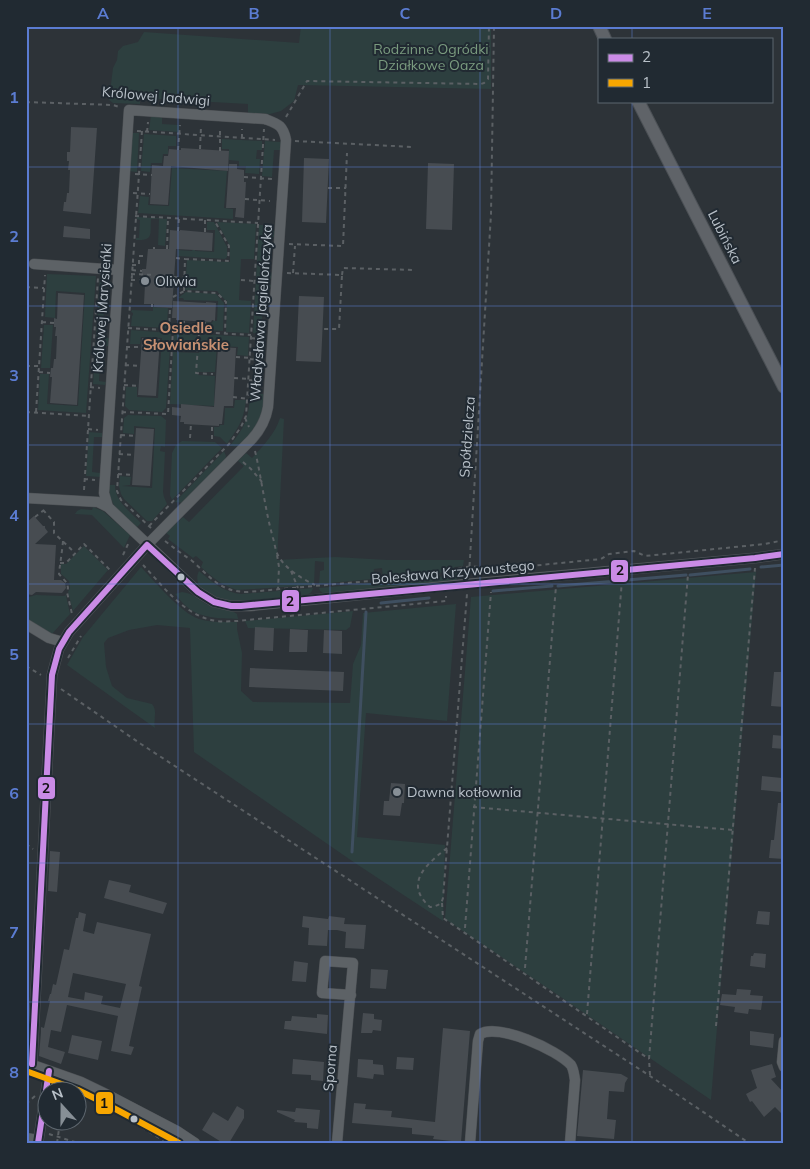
<svg xmlns="http://www.w3.org/2000/svg" width="810" height="1169" font-family="Mulish,sans-serif">
<style>
.green{fill:#2d3f3f}
.lines{fill:none;stroke-linecap:round;stroke-linejoin:round}
.stream{stroke:#3f4f60;stroke-width:3}
.building{fill:#474c51;fill-rule:evenodd}
.minor-casing{stroke:#4b4f53;stroke-width:11}
.major-casing{stroke:#4b5055;stroke-width:14}
.path{stroke:#5b6064;stroke-width:2;stroke-dasharray:4 4;stroke-linecap:butt}
.minor{stroke:#5d6266;stroke-width:10}
.major{stroke:#5f6368;stroke-width:12}
.bus-1-casing{stroke:#212a32;stroke-width:10}
.bus-2-casing{stroke:#212a32;stroke-width:10}
.bus-1{stroke:#ca8be6;stroke-width:6}
.bus-2{stroke:#f7a600;stroke-width:6}
.grid{fill:none;stroke:#5b7cd2;stroke-width:1;stroke-opacity:0.55}
.poi-dot{fill:#878f96;stroke:#212a32;stroke-width:2}
.bus-dot{fill:#b8c0c8;stroke:#212a32;stroke-width:2}
.labels{text-anchor:middle;stroke-width:4;stroke-linejoin:round;paint-order:stroke}
.park-label{font-size:14px;fill:#7a9b7f;stroke:#212a32}
.street-label{font-size:14px;fill:#b8c0c8;stroke:#212a32}
.poi-label{font-size:14px;fill:#b8c0c8;stroke:#212a32;text-anchor:start}
.neighbourhood-label{font-size:15px;font-weight:bold;fill:#c89173;stroke:#212a32}
.line-badge{stroke:#212a32;stroke-width:2}
.pale-badge-label{font-size:14px;text-anchor:middle;font-weight:bold;fill:#111}
.neatline{fill:none;stroke:#5b7cd2;stroke-width:2}
.grid-label{font-size:16px;text-anchor:middle;font-weight:bold;fill:#5b7cd2}
</style>
<rect width="100%" height="100%" fill="#2d3338"/>
<path class="green" d="M301 26H491V89L298 85 294 101 281 111 270 114 248 113V104L140 98V104L113 103 109 100 113 68 117 60 118 51 123 46 138 42 144 32 299 43Z
M151 115 162 116V124L179 125V132L149 130Z
M131 133H139L137 172 128 171Z
M144 134 176 136V146H168V154H163L162 163H151L150 172 141 171Z
M222 139 262 141V150H257L256 159H260L259 174 245 173 246 166H239V161L229 160V149H222Z
M265 141 281 142V150H274L272 177 262 176Z
M172 168 227 171 224 208 233 209V219L138 213 140 196 149 197 148 205 169 206Z
M137 217 167 219 165 246 158 245 159 219H151C150 234 154 241 136 240V238H139L140 220 137 219Z
M207 222H214L227 247V257L225 259 178 256V250L192 251 193 249H195V251L214 252 215 230H207Z
M217 222 256 224 254 259H241L239 300 251 301 249 333 226 332 227 300H225L217 291 185 290 187 260 230 262V246Z
M259 225H269L275 232V237H268L266 272 273 273V279H265L264 284 272 285V287H264L261 334 253 333Z
M47 274 96 276 86 413 38 410 40 374H49L47 404 78 406 85 293 56 291 55 318 45 317Z
M100 276 105 277 109 282V285H106L102 337 109 338 108 346H101L99 381 106 382 105 385 93 384Z
M186 292 216 294 224 303 223 331 207 330 206 329V322L212 323 213 321H217L218 301 184 300 183 298H178Z
M153 307 168 308 167 328 131 326 132 316 133 315V313L131 312 132 310 153 311Z
M44 325H53L50 368H41Z
M131 330 171 333 166 408 162 412 129 410 125 406 126 387H137V397L158 398 162 338 141 337 140 344H130Z
M174 333 197 334 196 346H193L191 350 188 351 179 350 176 345H173Z
M200 334 249 337 248 356 237 355 238 347 217 346 215 372H198V375L215 376 214 406 170 404 173 352 199 353Z
M256 394H265C265 398 265 403 265 406 262 418 249 442 238 446 234 447 233 446 230 446 245 426 248 421 250 396Z
M235 400H246C244 420 238 428 227 444L220 437 214 436V427H219L220 425H224L225 408H234Z
M128 415 161 416 166 420 165 447 161 446 160 451 165 452 163 492 164 497 167 504 152 521H147L124 499 121 494 119 486 120 476 131 477 130 485 122 486 152 488 155 428 134 426V434L123 433 124 418Z
M280 418 284 419 277 560 335 557 388 560H464L463 566 455 567 447 572 383 578 382 568 374 569 373 579 319 584 320 571 324 570V562L315 561 314 585 237 590C221 585 213 578 201 567L203 562 196 556 193 558 168 539 170 536 166 533 183 517 189 522 195 516 244 466 238 461 246 453 252 458C263 446 275 434 280 418Z
M89 432 102 433V437H94L92 472 100 473V477L86 476Z
M182 441 215 442 222 448 172 500 170 495 172 453 176 445Z
M224 451 226 456 225 460 183 503 175 502Z
M109 485H115C115 502 130 511 141 523L136 528C122 514 108 506 109 485Z
M93 507 103 511 130 535 124 548 92 515 75 514 77 511 81 509 92 510Z
M84 546 108 570 73 611 68 592 70 588 69 581 61 574V564H66Z
M141 567C154 581 181 613 199 619 211 623 225 622 237 622V629L242 653 241 691 253 702 350 703 353 664 361 645 363 613 456 604 447 721 366 713 357 837 445 845 443 921 355 863 194 752 190 628 157 625 129 630 108 638 104 643 106 667 112 686 127 698 152 704C158 711 153 719 155 728L67 665 83 637Z
M463 569 459 578 456 580 324 594 320 591 319 588 448 576 457 570Z
M199 571C212 582 223 592 241 594L313 588C312 593 309 594 305 595 282 598 236 606 215 598 212 596 208 593 205 591 198 586 195 579 199 571Z
M756 572 714 1063 711 1100 555 993 445 919 471 597Z
M182 592C193 593 201 602 210 606 219 610 229 608 237 614L238 619C220 618 200 619 186 606 182 603 179 598 175 594Z
M26 595 29 597 36 595 64 596 66 595 70 614 51 635 26 619Z
M353 611 350 627 346 630 248 628 245 621Z"/>
<g class="lines">
<path class="stream" d="M761 567 784 565
M690 575 750 569
M627 580 686 575
M558 586 617 581
M493 591 552 586
M381 603 429 598
M352 852 366 612"/>
</g>
<path class="building" d="M71 127 97 128 91 214 63 211 64 202H66L67 193H69L70 170H68L69 161H67V152H70Z
M181 148 229 151 228 171 171 166 168 205 150 204 152 165 163 166 164 156H168L169 149 181 150Z
M304 158 329 159 326 223 302 222Z
M428 163 454 164 452 230 426 229Z
M229 164H237V169L244 170V182H246L244 218 235 217 236 208H226Z
M64 226 90 229V239L63 237Z
M170 230 180 231V230L213 233 212 251 176 249 172 308 154 307V304H144L145 284 141 283 142 269H146L148 249H172H169Z
M58 293 84 295 77 405 50 403 52 377H50L51 368H53L54 359H56L57 336H55L56 327H54V318L57 319Z
M299 296 324 297 321 362 296 361Z
M173 301 206 303V302L216 303 215 321 212 320 211 322 176 320V318H172Z
M142 338 160 339 156 396 138 395Z
M218 347 236 348 233 406H224L222 424H219V426L184 424V422H180L181 416 172 415V407L181 408V404L214 407Z
M136 428 154 429 150 486 132 485Z
M34 516 43 526H45V528L48 532 35 544 56 545 54 580H61L65 583 66 588 62 593 36 592 32 595 26 594V523Z
M255 627 274 628 273 651 254 650Z
M290 629 308 630 307 652H289Z
M324 630 342 631V654L323 653Z
M250 668 344 672 343 691 249 687Z
M774 672H784V707L771 706Z
M773 735 784 736V749L772 748Z
M762 776 782 778 781 792 761 790Z
M391 783 405 784 404 803H402L400 816 383 815 384 801H389Z
M778 803H784V828L782 845H784V859L769 858 771 840H774Z
M50 851 60 852 57 892 48 891Z
M109 880 131 885 129 892 167 903 163 914 104 898Z
M758 911 770 912 769 925 756 924Z
M79 912 86 914 83 931 94 934 97 922 151 934 139 986 142 987 129 1046 134 1047 131 1055 111 1051 118 1016 67 1005 61 1032 51 1030 48 1047 65 1052 61 1064 39 1056 41 1032V1027L44 1028 50 1001H48L50 994H51L53 984 56 985 64 949 69 950 76 918H78ZM73 973 126 984 120 1008 101 1004 103 996 85 992 84 1000 68 997Z
M303 916 328 919 329 916 345 918 344 924 366 925 364 949 345 948 346 932 337 930H328L327 946 308 945 309 928 302 927Z
M754 953 766 954 765 968 750 966 751 956H753Z
M294 961 308 963 306 982 292 981Z
M371 969 388 970 386 989 370 988Z
M737 989 751 990 750 995 763 996 761 1010 749 1009 748 1014 734 1012 735 1007 720 1005 722 994 736 995Z
M363 1013 374 1014V1019L382 1020 381 1031 373 1030 372 1033H361Z
M317 1014 328 1015 327 1034 284 1029 285 1021H291L292 1016 317 1018Z
M443 1028 470 1031 461 1142 433 1139 434 1136 412 1134V1128L352 1123 354 1103 366 1104 365 1109 392 1111 391 1117 435 1122Z
M750 1031 774 1034 773 1048 750 1045Z
M72 1035 102 1041 98 1060 68 1053Z
M397 1057 414 1058 413 1070 396 1069Z
M293 1059 324 1062 323 1081 311 1080V1075L292 1074Z
M358 1059 373 1060V1064L383 1065 384 1075 374 1074 373 1079 357 1077Z
M772 1064 776 1077 771 1079 784 1093V1116L775 1107 764 1117 752 1101 750 1102 746 1094 757 1088 751 1070Z
M583 1070 621 1074 628 1078 625 1083 624 1092 609 1091 607 1119 616 1120 614 1139 577 1136Z
M237 1106 244 1110V1118L229 1143H223L202 1130 213 1112 228 1121Z
M296 1108 320 1110 318 1129 307 1128V1123L294 1122 295 1120 277 1112V1110L295 1112Z"/>
<g class="lines">
<defs>
<path id="minor" d="M34 264 118 270
M26 498 98 502 108 507 198 592 214 602 231 606H250L468 584 755 558 784 554
M26 624 49 638 63 642
M784 1041 782 1062 784 1067
M27 1063 81 1082 110 1096 177 1131 195 1143
M32 1064 52 675 59 649 69 632 147 545 252 439C261 429 266 419 268 407L286 140C283 125 278 124 265 119L129 110 104 493 108 507
M26 1138 38 1140
M38 1143 49 1071
M337 1143 353 963 325 961 322 993 351 995
M470 1143 478 1041 480 1034C499 1023 557 1050 571 1065 574 1070 574 1075 575 1080L570 1143"/>
<path id="major" d="M599 26 605 39
M638 101 784 387"/>
</defs>
<use href="#minor" class="minor-casing"/>
<use href="#major" class="major-casing"/>
<path class="path" d="M26 102 113 105 119 107
M286 117 307 81 481 84 484 83 488 79 489 26
M137 131 275 140
M142 131 117 491 121 500 151 528
M147 132 148 122
M242 138V129
M295 141 413 147
M200 149 201 127
M178 150 180 125
M220 151V128
M135 174 152 175
M244 177 272 179
M328 188H346
M133 193 150 194
M245 199 270 201
M135 216 258 223
M178 231 179 218
M205 232V220
M289 244 343 246 347 153
M154 249V247
M167 249 168 218
M176 258 185 259
M132 265H139V256H143
M132 270 142 271
M287 273 342 275 339 329H323
M293 273 295 246
M131 274 155 275
M342 275 343 268 414 270
M174 277 184 278
M131 280H142
M241 280 254 281
M26 287 44 288
M184 291 185 259 228 261 229 246 214 220
M173 297 184 291 217 293 226 302 225 333
M152 307V304
M42 322 54 323
M128 328 251 335
M169 330 170 308
M183 331 184 321
M199 332 196 373 213 374
M204 332 205 322
M251 338 261 339
M126 347H141
M236 357 250 358
M250 359 260 360
M125 365 140 366
M26 366H39
M39 372 50 373
M234 378 249 379
M249 380 259 381
M124 385 139 386
M90 387 100 388
M248 395 257 392H260
M233 397 248 399
M26 412 88 416
M36 412 45 275
M122 412 168 414 173 330
M245 418 249 427
M88 429 98 430
M121 435 135 436
M190 438 191 424
M212 439V426
M255 451C262 480 265 510 273 538 275 544 275 551 279 557 287 570 301 578 315 585
M119 454 134 455
M243 462 251 469 262 482
M118 474 133 475
M84 479 95 480
M84 490 98 278
M43 510 54 522V533L75 553
M35 517 44 510
M149 526 229 444 241 427 246 416 264 129
M63 541C62 553 60 563 59 574L67 583 68 588 67 592 72 614
M165 541C174 548 182 554 191 560 211 577 219 592 248 592L447 574C460 566 475 564 490 570L601 559 609 554 634 551 645 556 765 544 784 540
M123 555 129 542
M277 555 279 567 278 590
M60 563H66L84 544 111 571
M143 565C163 586 185 617 217 621 224 622 231 621 237 621L446 601V596
M291 571 298 588
M469 574 491 214 494 26
M68 658 81 636
M26 666 41 675
M61 689 141 744 650 1076 749 1143
M473 807 733 830
M26 844 33 849
M447 848C427 864 403 883 430 907 437 906 441 905 443 898L467 594
M442 903 443 918 649 1059
M465 928 491 592
M525 968 556 586
M587 1014 622 580
M716 1026 755 568
M650 1075 649 1059 688 574
M56 1089 66 1092
M78 1095 107 1107 168 1143
M26 1104 35 1096
M49 1134 78 1143
M57 1143 60 1122"/>
<use href="#minor" class="minor"/>
<use href="#major" class="major"/>
<defs>
<path id="bus-1" d="M147 545 198 592 214 602 231 606H241L755 558 784 554
M32 1064 52 675 59 649 69 632 147 545
M38 1143 49 1071"/>
<path id="bus-2" d="M26 1071 78 1090 106 1104 179 1143"/>
</defs>
<use href="#bus-1" class="bus-1-casing"/>
<use href="#bus-2" class="bus-2-casing"/>
<use href="#bus-1" class="bus-1"/>
<use href="#bus-2" class="bus-2"/>
</g>
<path class="grid" d="M178 26V1143M330 26V1143M480 26V1143M632 26V39M632 101V1143M26 167H784M26 306H784M26 445H784M26 584H784M26 724H784M26 863H784M26 1002H784"/>
<g class="poi-dot">
<circle cx="145" cy="281" r="5"/>
<circle cx="397" cy="792" r="5"/>
</g>
<g class="bus-dot">
<circle cx="181" cy="577" r="4.5"/>
<circle cx="134" cy="1119" r="4.5"/>
</g>
<g class="labels">
<g class="park-label">
<text x="431" y="54">Rodzinne Ogródki<tspan x="431" dy="16">Działkowe Oaza</tspan></text>
</g>
<g class="street-label">
<text transform="translate(156 96) rotate(5)" y="5">Królowej Jadwigi</text>
<text transform="translate(725 237) rotate(63)" y="5">Lubińska</text>
<text transform="translate(102 308) rotate(-86)" y="5">Królowej Marysieńki</text>
<text transform="translate(261 313) rotate(-86)" y="5">Władysława Jagiellończyka</text>
<text transform="translate(467 437) rotate(-86)" y="5">Spółdzielcza</text>
<text transform="translate(453 572) rotate(-5)" y="5">Bolesława Krzywoustego</text>
<text transform="translate(330 1068) rotate(-85)" y="5">Sporna</text>
</g>
<g class="poi-label">
<text x="155" y="286">Oliwia</text>
<text x="407" y="797">Dawna kotłownia</text>
</g>
<g class="neighbourhood-label">
<text x="186" y="333">Osiedle<tspan x="186" dy="17">Słowiańskie</tspan></text>
</g>
</g>
<g class="line-badge">
<rect x="610" y="559" width="19" height="24" rx="5" fill="#ca8be6"/>
<rect x="281" y="589" width="19" height="24" rx="5" fill="#ca8be6"/>
<rect x="37" y="776" width="19" height="24" rx="5" fill="#ca8be6"/>
<rect x="95" y="1091" width="19" height="24" rx="5" fill="#f7a600"/>
</g>
<g class="pale-badge-label">
<text x="620" y="575">2</text>
<text x="290" y="606">2</text>
<text x="46" y="793">2</text>
<text x="104" y="1108">1</text>
</g>
<rect width="810" height="1169" fill="none" stroke="#212a32" stroke-width="55"/>
<rect x="598" y="38" width="175" height="65" fill="#212a32" stroke="#5d666e"/>
<rect x="608" y="54" width="25" height="8" fill="#ca8be6" stroke="#5d666e"/>
<text x="642" y="62" font-size="15" fill="#b8c0c8">2</text>
<rect x="608" y="79" width="25" height="8" fill="#f7a600" stroke="#5d666e"/>
<text x="642" y="88" font-size="15" fill="#b8c0c8">1</text>
<g transform="translate(62 1106) rotate(339)"><circle r="24" fill="#212a32" stroke="#5d666e"/>
<path d="M0-4L9 19L0 12L-9 19Z" fill="#878f96"/>
<text y="-8" font-size="14" font-weight="bold" text-anchor="middle" fill="#b8c0c8">N</text>
</g>
<rect x="28" y="28" width="754" height="1114" class="neatline"/>
<g class="grid-label">
<text x="103" y="19">A</text>
<text x="254" y="19">B</text>
<text x="405" y="19">C</text>
<text x="556" y="19">D</text>
<text x="707" y="19">E</text>
<text x="14" y="103">1</text>
<text x="14" y="242">2</text>
<text x="14" y="381">3</text>
<text x="14" y="521">4</text>
<text x="14" y="660">5</text>
<text x="14" y="799">6</text>
<text x="14" y="938">7</text>
<text x="14" y="1078">8</text>
</g>
</svg>
